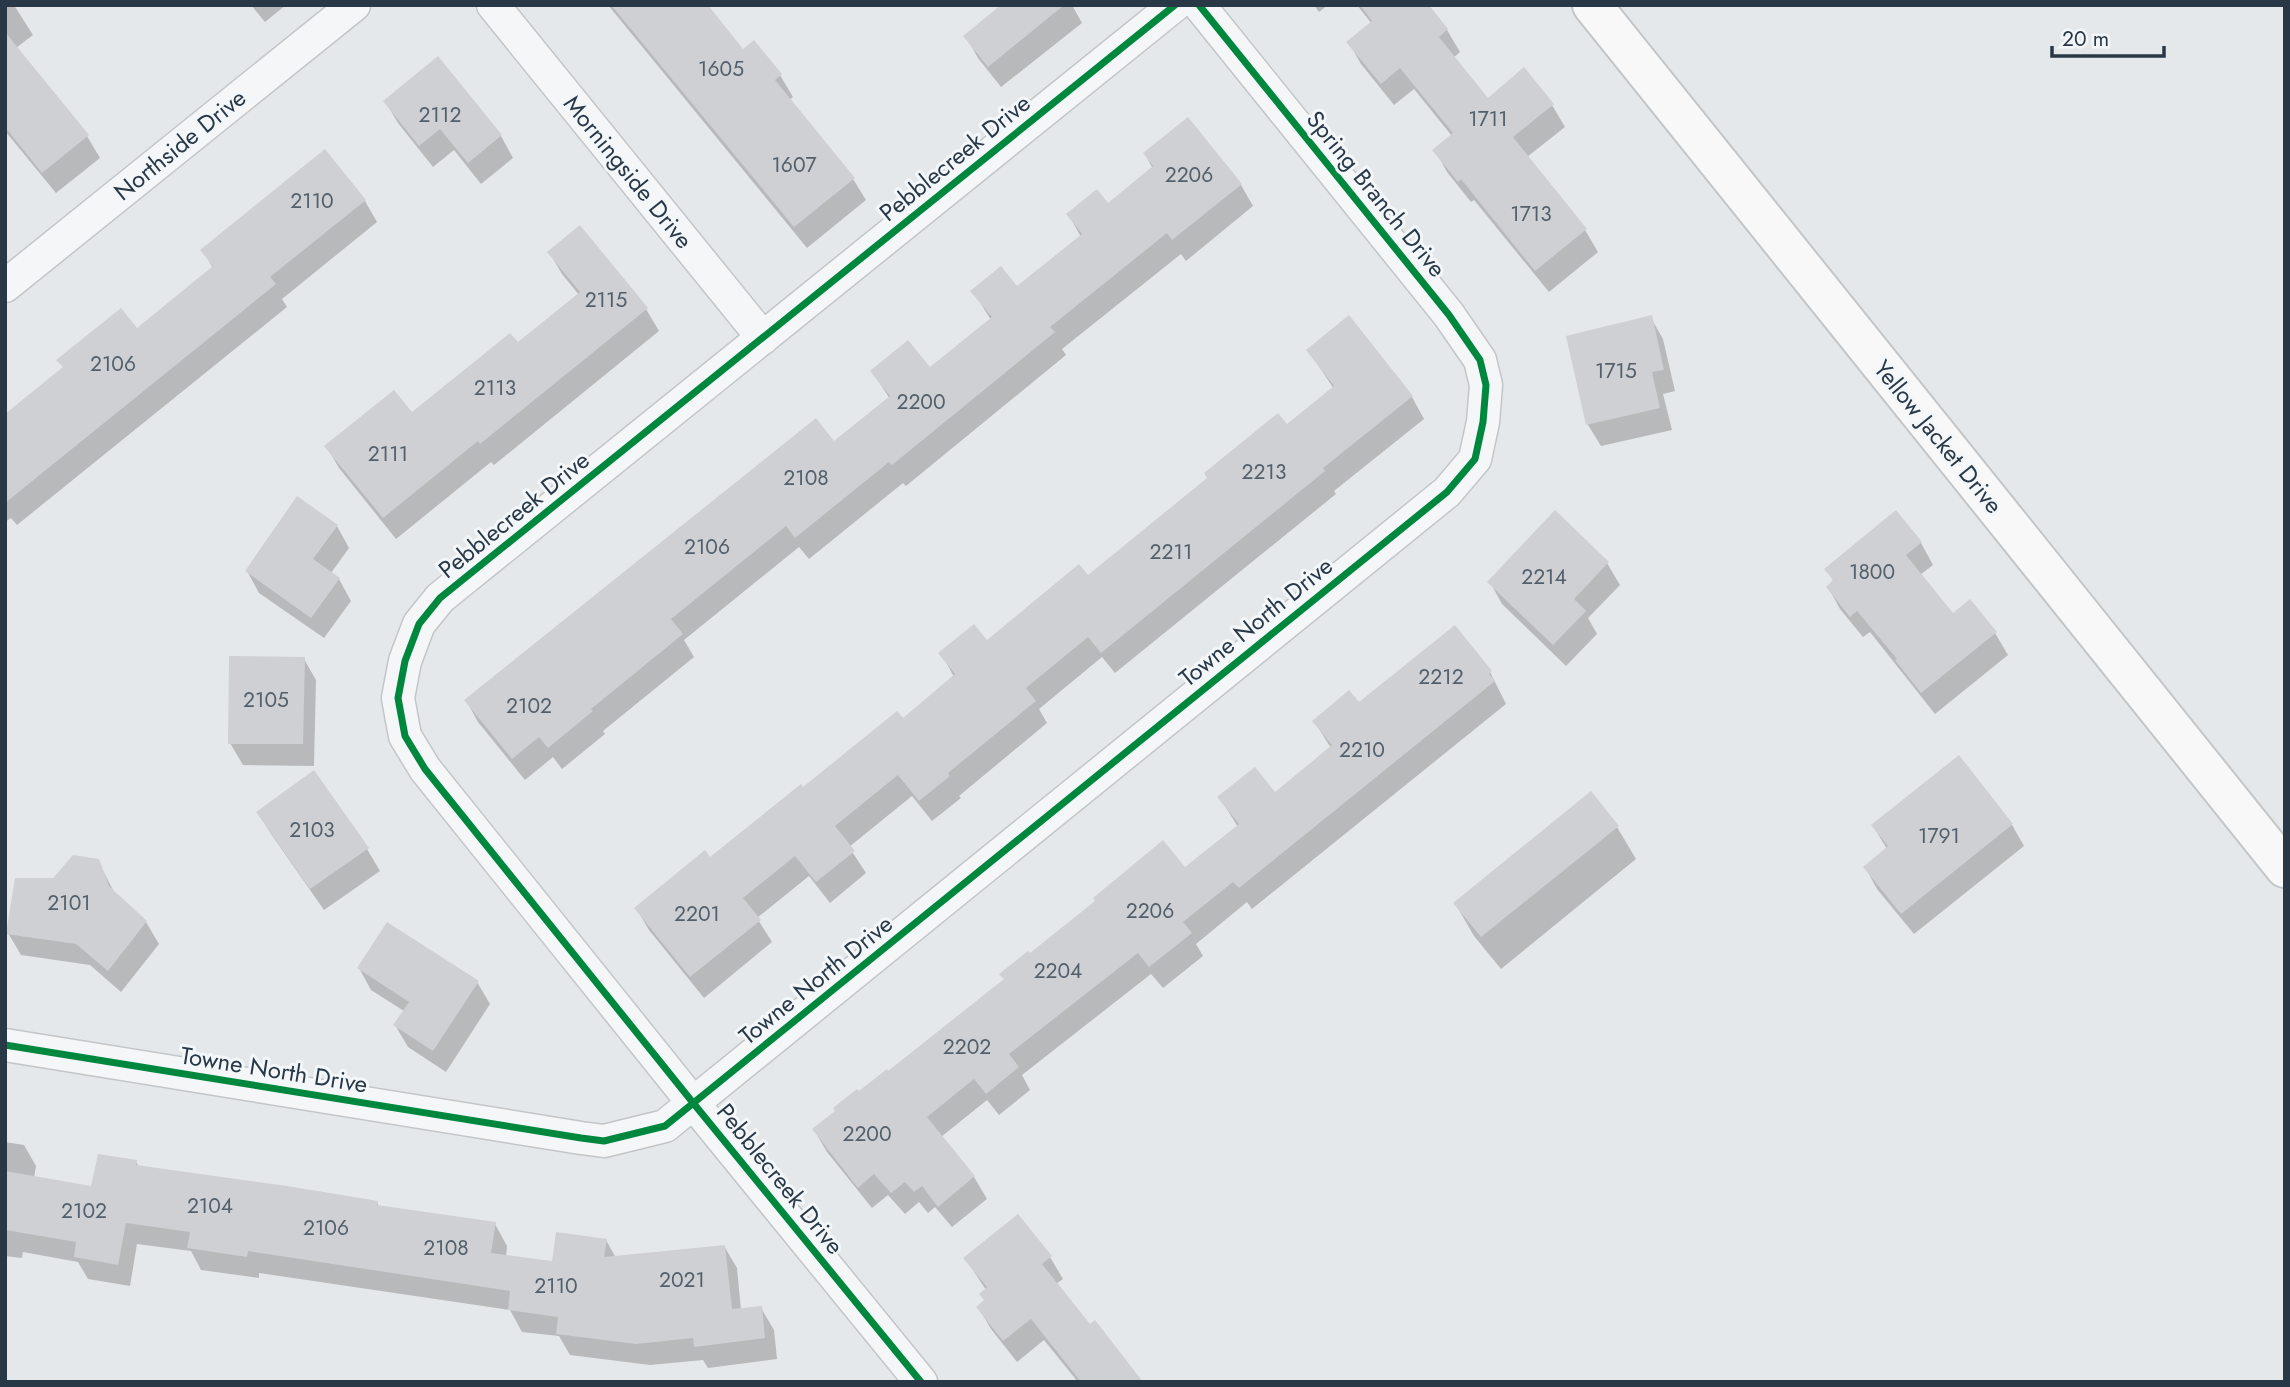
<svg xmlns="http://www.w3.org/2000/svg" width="2290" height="1387" font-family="Jost,sans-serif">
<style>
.shadow{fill:#0003}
.building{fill:#ced0d3}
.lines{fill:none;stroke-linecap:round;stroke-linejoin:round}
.street-casing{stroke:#c3c6c8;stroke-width:35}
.secondary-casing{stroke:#c3c6c8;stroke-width:42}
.street{stroke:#f4f6f7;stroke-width:32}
.secondary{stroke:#f8f8f8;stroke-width:38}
.cycleway-casing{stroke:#f3f7f9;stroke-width:11}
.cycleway{stroke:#00873e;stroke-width:7}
.labels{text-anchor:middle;stroke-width:6;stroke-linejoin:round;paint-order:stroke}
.number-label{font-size:21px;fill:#535f6b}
.street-label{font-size:24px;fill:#293847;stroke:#f3f7f9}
</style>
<rect width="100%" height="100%" fill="#e5e8ea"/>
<path class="shadow" d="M5 5H14L33 35 16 48 87 136 100 158 56 193 5 131Z
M251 5H286L265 22Z
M608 5H705L743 52 780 75 793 97 789 100 853 179 866 200 807 248Z
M999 5H1072L1082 23 1001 87 978 58 966 36 1001 7Z
M1314 5H1328L1319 12Z
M1357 5H1427L1447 30 1460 52 1453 58 1487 100 1552 105 1565 127 1527 157 1585 230 1598 252 1549 292 1474 200 1471 202 1447 172 1435 150 1452 136 1414 89 1394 105 1361 64 1349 43 1372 24Z
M438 59 501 136 513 158 481 184 454 150 433 167 398 123 385 101Z
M1145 154 1241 185 1253 206 1186 261 1181 254 1062 349 1066 355 906 486 903 483 809 559 799 547 684 640 694 657 603 731 605 734 562 769 553 757 525 780 478 722 466 700 834 444 890 399 872 371 930 370 991 320 973 291 1017 288 1081 237 1068 214 1108 205 1153 169Z
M365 201 377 222 282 299 287 307 17 525 11 518 5 522V416L64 369 59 360 137 330 213 268 203 251Z
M549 252 646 309 659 331 494 465 491 462 396 539 339 468 327 447 412 415 518 345 579 295 562 274Z
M1348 318 1412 397 1424 419 1334 491 1336 494 1115 673 1102 657 1039 709 1047 723 959 796 961 798 932 821 912 796 849 847 866 873 830 903 809 876 757 918 772 942 704 998 649 930 636 908 710 859 803 789 902 720 954 677 941 653 987 643 1087 577 1334 389 1308 350Z
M1651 318 1663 339 1675 391 1663 394 1672 430 1601 446 1588 425 1568 337Z
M1896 513 1921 543 1933 565 1920 575 1953 615 1995 633 2008 655 1935 714 1870 632 1863 637 1840 609 1828 587 1834 582 1827 570Z
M337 526 349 548 331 573 339 579 351 601 324 638 259 593 247 571Z
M1607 563 1620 585 1588 618 1597 634 1566 666 1502 604 1490 582Z
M304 659 316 680 314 766 243 765 230 743Z
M1490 672 1506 704 1252 909 1247 902 1196 944 1203 956 1163 988 1151 974 1022 1075 1030 1090 999 1115 987 1100 941 1137 974 1177 987 1199 952 1227 935 1207 928 1213 919 1202 905 1214 888 1195 872 1208 827 1152 814 1130 1005 981 1030 956 1185 870 1238 827 1220 798 1275 794 1331 748 1314 721 1359 704Z
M258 813 367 849 380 871 324 910 271 834Z
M2012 825 2024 846 1914 934 1877 889 1865 867 1887 849 1873 826Z
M1617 827 1636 859 1501 969 1474 936 1455 903Z
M98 861 115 894 146 922 159 944 121 992 90 965 21 955 8 933 53 879Z
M359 968 477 982 490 1004 446 1072 408 1047 395 1025 404 1011 371 990Z
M5 1142 24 1145 36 1166 34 1178 92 1188 136 1162 139 1167 377 1202 379 1207 495 1224 507 1246 506 1257 554 1263 606 1240 616 1258 724 1246 737 1268 741 1310 761 1308 774 1330 777 1359 708 1368 703 1360 650 1365 570 1355 559 1336 522 1332 510 1310 259 1273V1278L201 1270 191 1251 137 1244 130 1286 88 1279 78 1262 23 1252 22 1258 5 1256Z
M1050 1257 1063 1279 1056 1284 1089 1326 1141 1382H1078L1044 1340 1017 1362 991 1329 978 1307 985 1302 986 1290 965 1258Z"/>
<path class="building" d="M611 5H708L743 49 754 40 782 74 775 80 855 178 794 227Z
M1001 5H1064L988 67 963 36Z
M1360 5H1429L1448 29 1439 37 1488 98 1524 67 1554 104 1513 137 1587 229 1535 271 1461 179 1458 182 1432 150 1453 133 1400 68 1381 84 1346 42 1372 21Z
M5 32 89 135 42 173 5 127Z
M438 56 502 135 468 163 440 129 419 146 383 101Z
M1188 117 1242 184 1172 240 1167 233 1050 327 1055 332 892 465 889 462 795 538 786 526 671 619 683 634 591 709 593 711 548 748 539 737 512 759 464 700 816 418 834 441 890 396 870 371 908 340 930 367 992 317 970 291 1001 266 1017 286 1082 234 1066 214 1097 189 1108 203 1153 166 1143 153Z
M325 149 366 200 270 277 276 284 5 503V414L63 367 56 360 121 308 137 328 213 266 200 250Z
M580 225 648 308 480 444 478 441 383 518 324 446 394 390 412 412 510 333 518 342 580 292 547 252Z
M1349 315 1413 396 1323 468 1325 471 1101 653 1088 637 1026 688 1036 701 948 773 950 776 919 801 898 775 835 826 855 851 816 882 795 856 743 898 761 920 690 977 634 908 705 850 710 857 801 784 803 787 897 711 903 718 955 674 938 653 974 624 987 640 1079 564 1088 575 1207 478 1204 473 1278 413 1287 424 1334 386 1306 350Z
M1652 315 1664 370 1652 372 1660 408 1586 425 1566 336Z
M297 496 338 525 313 559 340 578 311 618 245 571Z
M1555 510 1609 562 1574 599 1586 611 1553 645 1487 582Z
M1896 510 1922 542 1906 555 1953 613 1970 599 1997 632 1921 693 1895 660 1897 659 1857 611 1850 617 1826 587 1833 580 1824 569Z
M1455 625 1492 671 1489 674 1495 681 1239 888 1233 882 1183 922 1192 933 1149 967 1138 953 1009 1054 1019 1067 986 1094 974 1079 927 1117 975 1176 938 1207 922 1186 914 1192 905 1182 891 1193 874 1174 858 1188 812 1129 835 1111 833 1108 857 1089 859 1091 887 1069 888 1071 1004 979 999 974 1028 951 1030 953 1095 901 1093 898 1163 840 1185 867 1239 824 1217 797 1255 767 1275 792 1332 745 1312 721 1349 690 1359 702Z
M229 656 305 657 303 744H228Z
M1959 755 2013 824 1901 914 1863 867 1888 846 1871 825Z
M314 770 369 848 310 889 256 812Z
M1591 791 1619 826 1481 937 1453 903Z
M73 855 99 859 109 886 147 921 108 971 76 944 6 934 15 878H53Z
M387 922 479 981 433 1051 393 1025 409 1002 357 968Z
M98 1154 137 1160 136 1165 287 1186 378 1201 377 1205 496 1222 491 1253 552 1261 556 1232 607 1239 604 1257 725 1245 732 1309 762 1306 765 1338 694 1347 693 1338 636 1344 556 1334 558 1317 508 1310 510 1291 248 1251 247 1257 187 1248 190 1232 126 1223 118 1265 74 1257 76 1242 5 1230V1171L91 1186Z
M1018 1214 1052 1256 1042 1264 1090 1324 1095 1320 1143 1382H1081L1031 1319 1003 1341 976 1307 984 1300 979 1294 987 1287 963 1258Z"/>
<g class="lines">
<defs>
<path id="street" d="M493 5 763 338
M5 286 354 5
M5 1045 581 1138 604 1141 665 1126 1447 492 1475 459 1483 422 1486 385 1480 360 1449 315 1199 5
M921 1382 694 1104 425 769 405 736 398 698 405 661 419 624 440 598 1175 5"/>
<path id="secondary" d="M1592 5 2285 868"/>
</defs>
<use href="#street" class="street-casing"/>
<use href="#secondary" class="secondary-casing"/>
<use href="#street" class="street"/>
<use href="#secondary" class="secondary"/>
<defs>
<path id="cycleway" d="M5 1045 581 1138 604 1141 665 1126 1447 492 1475 459 1483 422 1486 385 1480 360 1449 315 1199 5
M921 1382 694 1104 425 769 405 736 398 698 405 661 419 624 440 598 1175 5"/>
</defs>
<use href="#cycleway" class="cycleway-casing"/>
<use href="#cycleway" class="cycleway"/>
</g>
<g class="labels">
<g class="number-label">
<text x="721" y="76">1605</text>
<text x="440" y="122">2112</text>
<text x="1488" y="126">1711</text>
<text x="794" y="172">1607</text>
<text x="1189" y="182">2206</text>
<text x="312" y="208">2110</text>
<text x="1531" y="221">1713</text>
<text x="606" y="307">2115</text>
<text x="113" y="371">2106</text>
<text x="1616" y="378">1715</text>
<text x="495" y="395">2113</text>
<text x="921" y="409">2200</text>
<text x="388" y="461">2111</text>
<text x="1264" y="479">2213</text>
<text x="806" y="485">2108</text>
<text x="707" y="554">2106</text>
<text x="1171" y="559">2211</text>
<text x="1872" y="579">1800</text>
<text x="1544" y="584">2214</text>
<text x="1441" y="684">2212</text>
<text x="266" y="707">2105</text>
<text x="529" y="713">2102</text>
<text x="1362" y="757">2210</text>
<text x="312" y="837">2103</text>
<text x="1939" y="843">1791</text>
<text x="69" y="910">2101</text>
<text x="1150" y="918">2206</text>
<text x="697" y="921">2201</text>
<text x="1058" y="978">2204</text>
<text x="967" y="1054">2202</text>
<text x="867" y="1141">2200</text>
<text x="210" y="1213">2104</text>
<text x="84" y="1218">2102</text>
<text x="326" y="1235">2106</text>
<text x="446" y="1255">2108</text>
<text x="682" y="1287">2021</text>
<text x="556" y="1293">2110</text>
</g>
<g class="street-label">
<text transform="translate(180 145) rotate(-39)" y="8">Northside Drive</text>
<text transform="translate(955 158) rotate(-39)" y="8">Pebblecreek Drive</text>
<text transform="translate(628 172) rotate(51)" y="8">Morningside Drive</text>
<text transform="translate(1376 194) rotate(51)" y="8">Spring Branch Drive</text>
<text transform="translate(1938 437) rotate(51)" y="8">Yellow Jacket Drive</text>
<text transform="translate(514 515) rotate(-39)" y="8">Pebblecreek Drive</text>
<text transform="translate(1256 622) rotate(-39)" y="8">Towne North Drive</text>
<text transform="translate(816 980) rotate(-39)" y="8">Towne North Drive</text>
<text transform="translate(274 1070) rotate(9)" y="8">Towne North Drive</text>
<text transform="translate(780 1179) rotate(51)" y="8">Pebblecreek Drive</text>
</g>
</g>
<rect width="2290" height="1387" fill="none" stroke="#293847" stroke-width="14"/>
<path d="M2052 46v10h112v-10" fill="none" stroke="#293847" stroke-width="3.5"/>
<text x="2062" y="46" font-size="21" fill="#293847" stroke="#f3f7f9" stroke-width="5" paint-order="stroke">20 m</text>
</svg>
